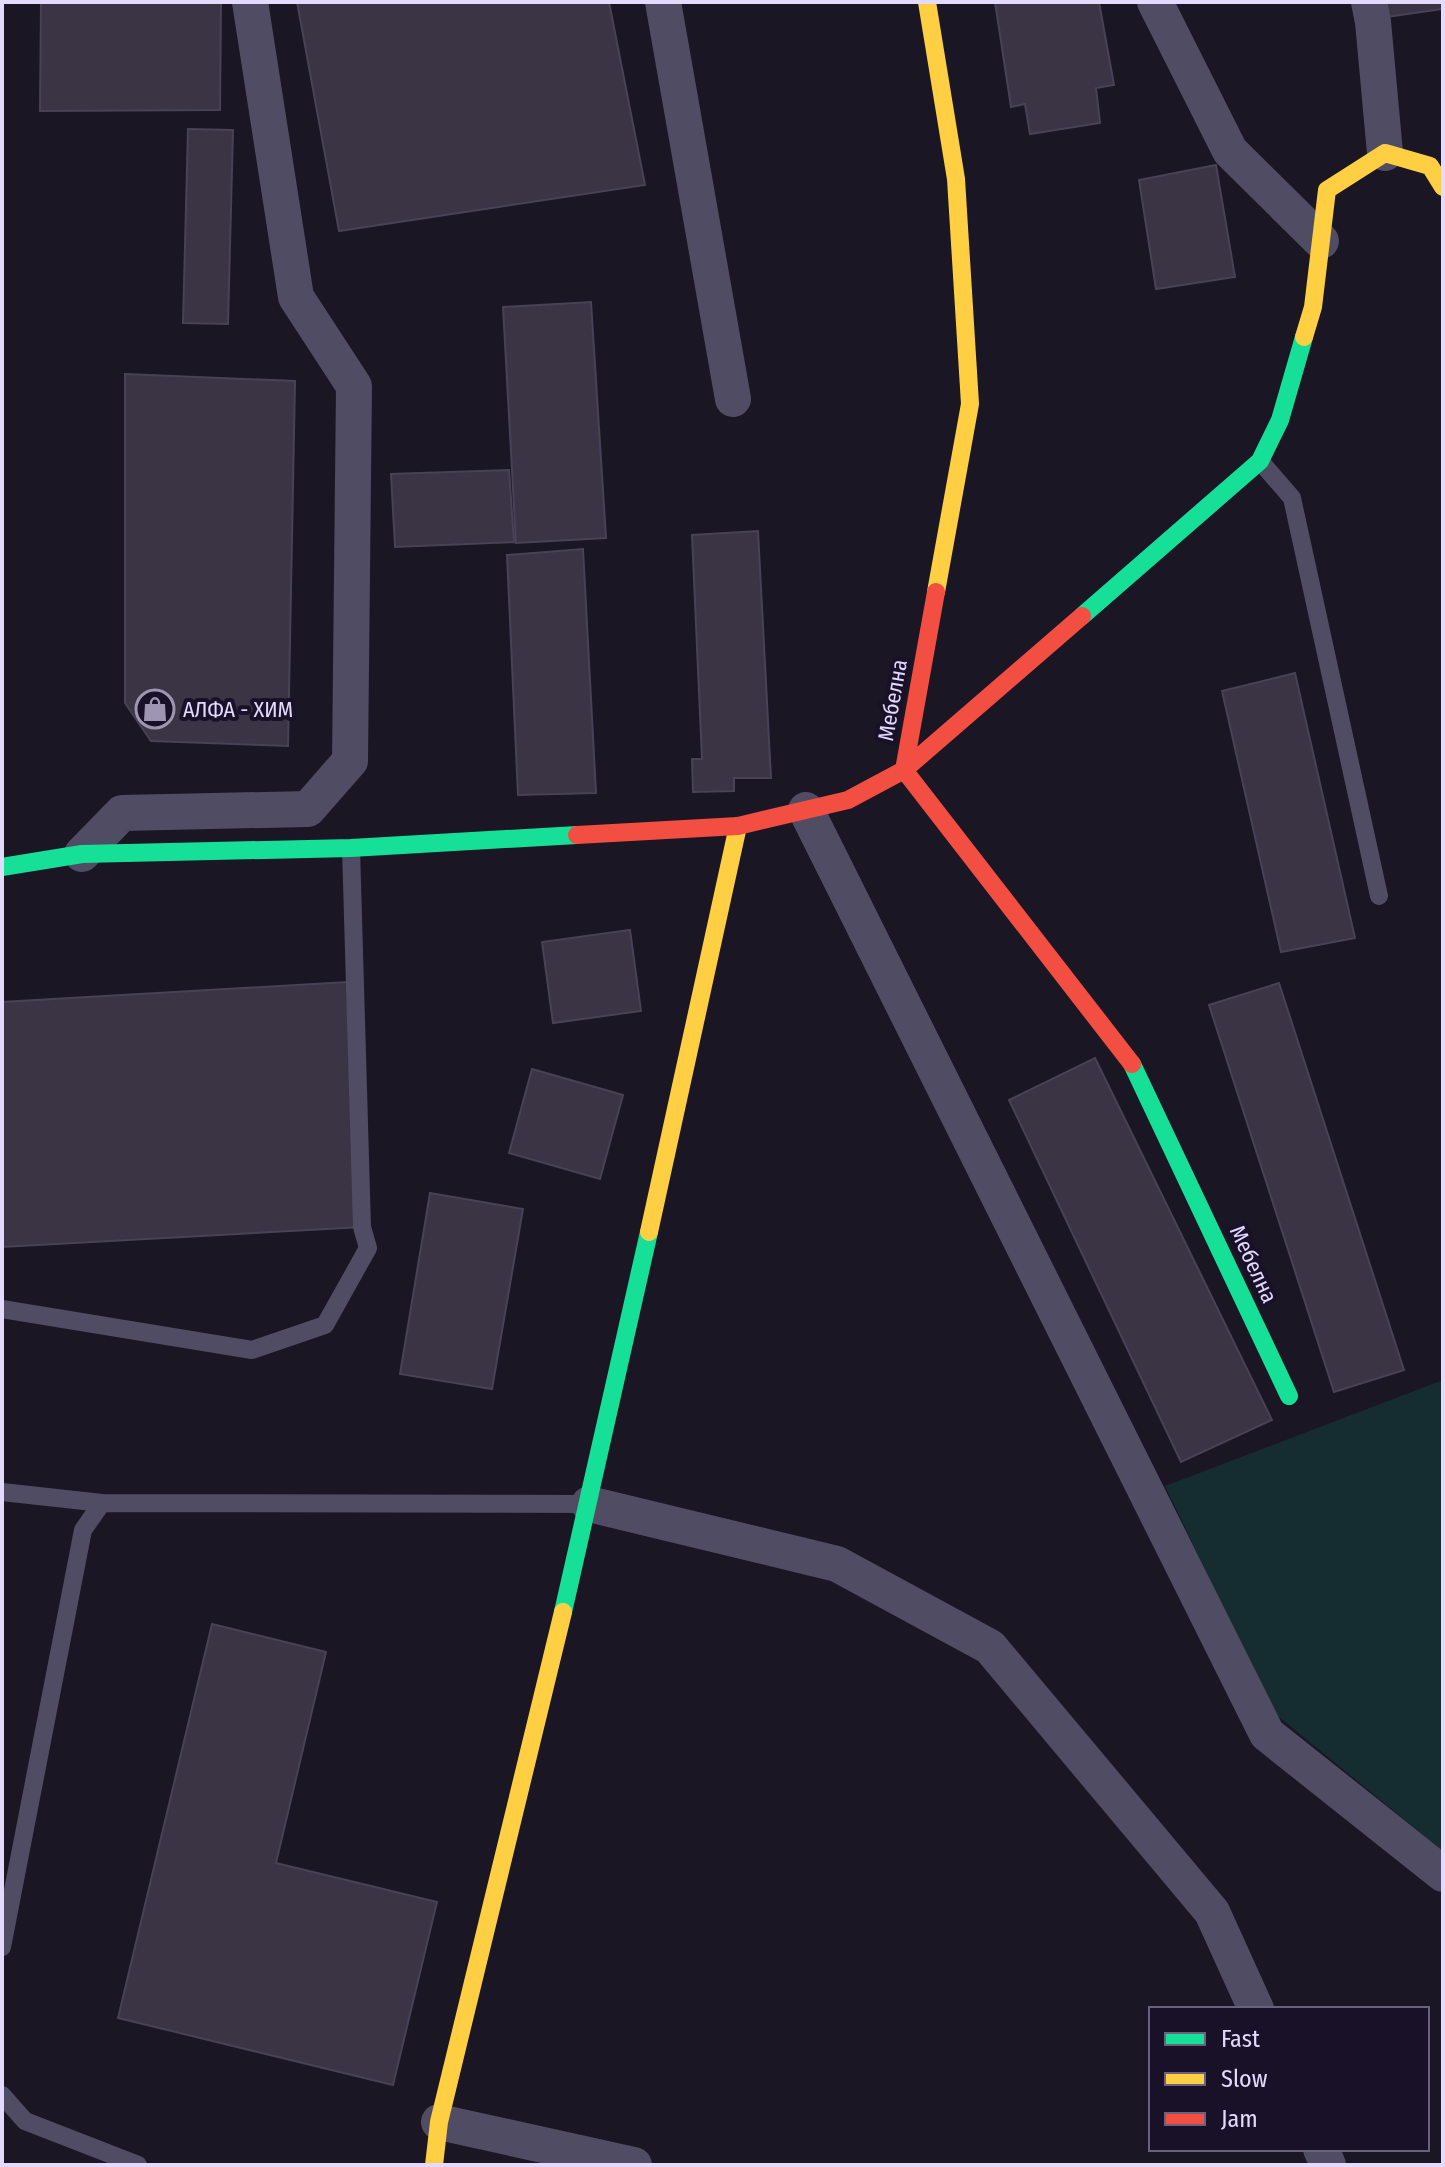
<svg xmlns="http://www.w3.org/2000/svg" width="1445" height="2167" font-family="'Fira Sans Condensed',sans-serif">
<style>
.green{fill:#152c30}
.building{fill:#3a3445;stroke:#484256;stroke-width:2}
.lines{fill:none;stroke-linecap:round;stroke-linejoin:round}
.lane{stroke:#504c63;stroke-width:18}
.street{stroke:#504c63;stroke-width:36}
.fast{stroke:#16e098;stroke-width:18}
.slow{stroke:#ffcf43;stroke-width:18}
.jam{stroke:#f24e42;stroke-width:18}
.labels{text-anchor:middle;stroke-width:8;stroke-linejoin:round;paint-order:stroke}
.street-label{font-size:22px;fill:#e3dafe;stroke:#181128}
.poi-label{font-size:22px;fill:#e3dafe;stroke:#181128;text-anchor:start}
</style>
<rect width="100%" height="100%" fill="#1a1623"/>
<path class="green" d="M1443 1380V1851L1274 1713 1165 1486Z"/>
<path class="building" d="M41 2H221L220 110 40 111Z
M297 2H609L645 185 339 231Z
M995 2H1099L1114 85 1096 88 1100 123 1030 134 1025 104 1011 107Z
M1377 2H1443V9L1379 18Z
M188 129 233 130 228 324 183 323Z
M1216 165 1235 277 1156 289 1139 180Z
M591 302 606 538 516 543 503 307Z
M125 374 295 381 288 746 151 741 125 703Z
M509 470 514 542 395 547 391 474Z
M758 531 771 778H734V791L693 792 692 759H702L692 535Z
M583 549 596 793 518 795 507 555Z
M1295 673 1355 938 1281 952 1222 691Z
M630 930 641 1011 553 1023 542 942Z
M347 982 362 1227 2 1247V1002Z
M1279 983 1404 1370 1334 1392 1209 1005Z
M1095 1058 1272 1420 1181 1462 1009 1100Z
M532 1069 623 1095 600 1179 509 1153Z
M430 1193 523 1209 492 1389 400 1374Z
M212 1624 326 1652 276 1863 437 1902 393 2085 118 2018Z"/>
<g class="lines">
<path class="lane" d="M1260 461 1292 498 1379 896
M2 1309 252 1350 325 1325 368 1248 362 1227 351 848
M2 1492 102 1503
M2 1947 83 1530 102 1503 589 1504
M2 2095 25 2121 138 2165"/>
<path class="street" d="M663 2 733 399
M1155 2 1230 151 1321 241
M1369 2 1373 22 1385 153
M806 810 1267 1734 1443 1874
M82 854 122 813 308 809 350 761 354 386 296 297 250 2
M589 1504 837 1564 990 1647 1212 1912 1256 2009
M439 2122 634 2165
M1321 2149 1328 2165"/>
<path class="fast" d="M1082 616 1260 461 1280 420 1304 337
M2 867 82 854 351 848 577 835
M1132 1064 1289 1396
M563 1612 649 1232"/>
<path class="slow" d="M927 2 956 179 970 404 936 592
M1304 337 1313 307 1327 190 1385 153 1430 166 1443 187
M649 1232 738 826
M434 2165 439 2122 563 1612"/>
<path class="jam" d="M936 592 904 770 1132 1064
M577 835 738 826 848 800 904 770 1082 616"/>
</g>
<defs>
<symbol id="shop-ring" viewBox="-11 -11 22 22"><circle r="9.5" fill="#181128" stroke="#9d95b1" stroke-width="1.5"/><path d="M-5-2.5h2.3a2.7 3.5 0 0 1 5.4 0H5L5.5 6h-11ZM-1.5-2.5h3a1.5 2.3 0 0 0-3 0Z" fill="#9d95b1"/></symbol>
</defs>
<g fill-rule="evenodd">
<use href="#shop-ring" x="133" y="687" width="44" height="44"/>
</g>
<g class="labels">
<g class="street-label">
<text transform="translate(892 700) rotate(-80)" y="8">Мебелна</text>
<text transform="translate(1254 1264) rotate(65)" y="8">Мебелна</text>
</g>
<g class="poi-label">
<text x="183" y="717">АЛФА - ХИМ</text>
</g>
</g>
<rect width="1445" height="2167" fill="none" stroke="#e3dafe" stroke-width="8"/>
<rect x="1149" y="2007" width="280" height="144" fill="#181128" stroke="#69617e" stroke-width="2"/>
<rect x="1165" y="2033" width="40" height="12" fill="#16e098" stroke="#69617e" stroke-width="2"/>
<text x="1221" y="2047" font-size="24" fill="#e3dafe">Fast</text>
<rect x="1165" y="2073" width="40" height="12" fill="#ffcf43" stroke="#69617e" stroke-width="2"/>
<text x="1221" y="2087" font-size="24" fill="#e3dafe">Slow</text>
<rect x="1165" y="2113" width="40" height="12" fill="#f24e42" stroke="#69617e" stroke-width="2"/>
<text x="1221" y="2127" font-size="24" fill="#e3dafe">Jam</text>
</svg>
